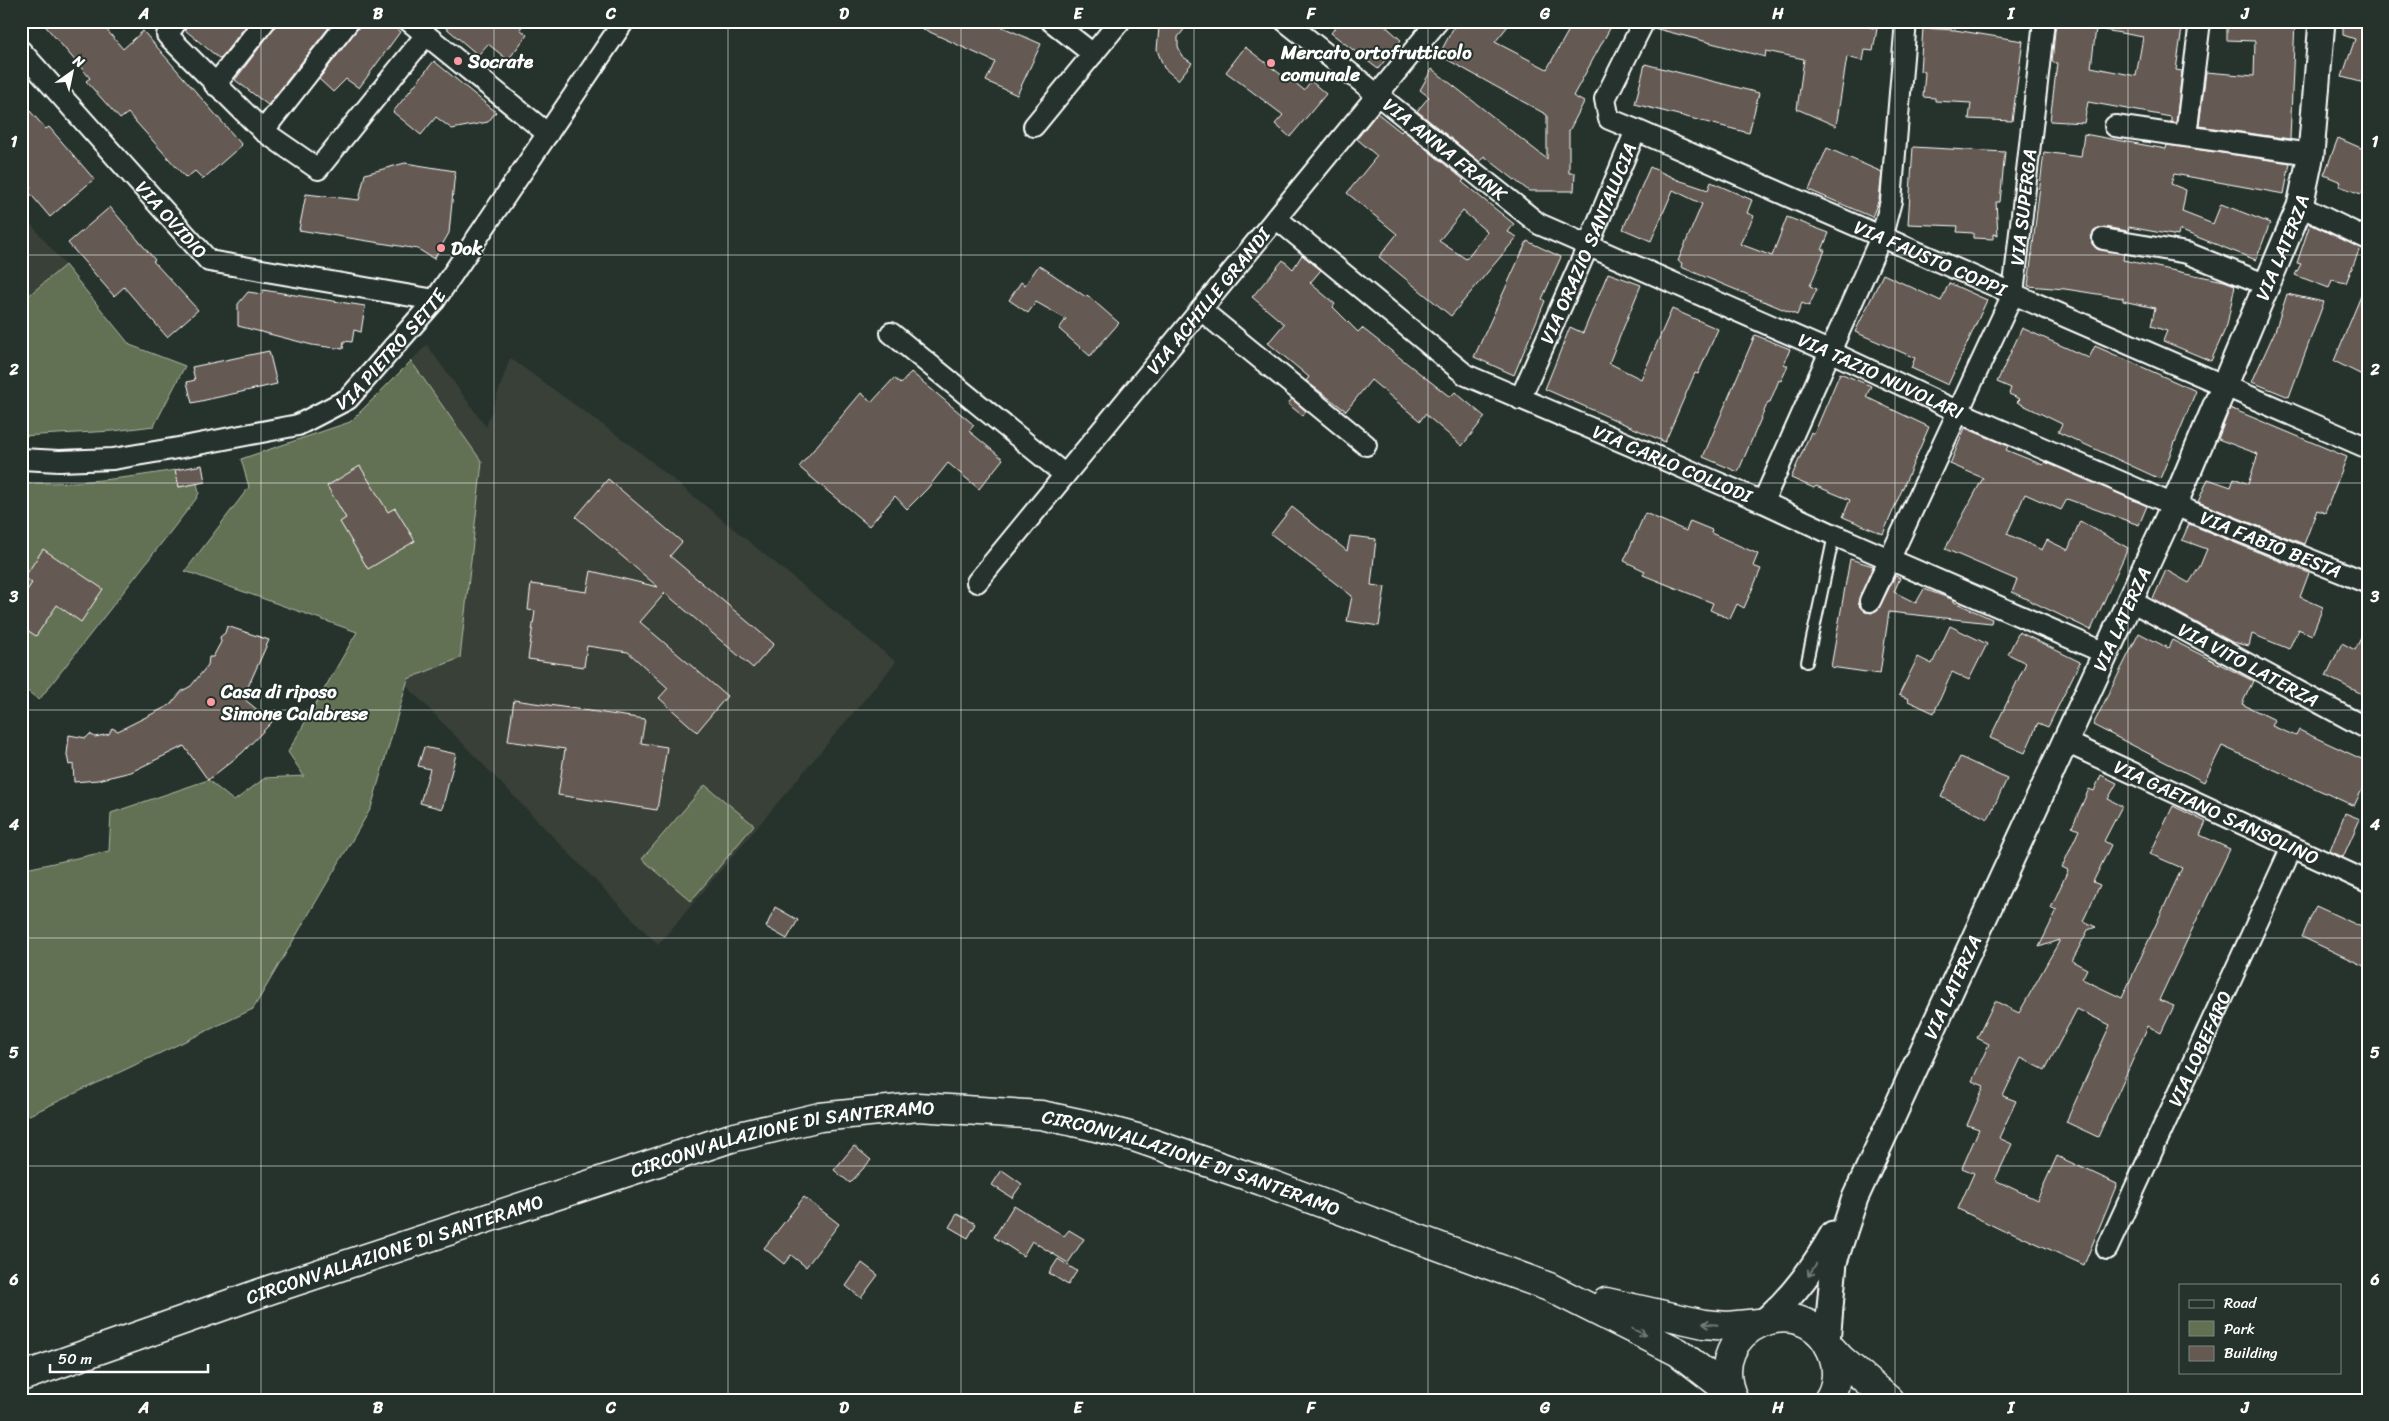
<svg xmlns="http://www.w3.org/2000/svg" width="2389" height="1421" font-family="Sriracha,sans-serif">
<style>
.built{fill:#393f38}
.green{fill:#627152;stroke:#b0b8a8}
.building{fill:#655a52;stroke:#fff;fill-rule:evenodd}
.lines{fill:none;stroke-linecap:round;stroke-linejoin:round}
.service-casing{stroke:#fff;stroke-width:14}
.minor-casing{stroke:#fff;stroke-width:24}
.tertiary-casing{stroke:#fff;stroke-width:29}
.secondary-casing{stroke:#fff;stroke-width:31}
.service{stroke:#26332d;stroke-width:10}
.minor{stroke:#26332d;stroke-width:20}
.tertiary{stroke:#26332d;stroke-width:25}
.secondary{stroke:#26332d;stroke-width:28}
.oneway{stroke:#727a76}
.grid{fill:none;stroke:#fff;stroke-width:1;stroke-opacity:0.55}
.poi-dot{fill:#ff9aa2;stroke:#26332d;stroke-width:2}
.labels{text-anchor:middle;stroke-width:4;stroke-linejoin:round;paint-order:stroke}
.poi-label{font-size:19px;font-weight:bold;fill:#fff;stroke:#26332d;text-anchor:start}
.street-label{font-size:19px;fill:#fff;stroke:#26332d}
.neatline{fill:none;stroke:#fff;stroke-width:2}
.grid-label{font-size:16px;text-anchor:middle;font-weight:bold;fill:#fff}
</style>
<rect width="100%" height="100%" fill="#26332d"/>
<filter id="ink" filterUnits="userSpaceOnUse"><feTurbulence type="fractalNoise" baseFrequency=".02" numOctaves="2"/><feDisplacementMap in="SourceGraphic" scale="10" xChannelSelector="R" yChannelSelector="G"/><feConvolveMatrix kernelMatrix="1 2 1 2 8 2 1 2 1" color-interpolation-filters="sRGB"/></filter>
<g filter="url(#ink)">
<path class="built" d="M21 212 65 265 21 302Z
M427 345 486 427 510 358 636 449 896 662 658 945 406 685 482 462 411 361Z"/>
<path class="green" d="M65 265 130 345 185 366 154 426 113 431 21 436V302Z
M411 361 482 462 460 658 408 679 371 808 253 1009 21 1119V870L109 851 111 813 208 780 234 801 265 778 304 776 288 752 357 632 185 571 249 487 241 459 350 422Z
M175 470 179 487 197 483 199 493 196 499 39 700 21 686V483C74 484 124 479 175 470Z
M705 785 754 825 691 901 642 859Z"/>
<path class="building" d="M41 21H99L123 49 143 31 242 145 203 179 195 171 186 178 128 113 120 119 86 81 90 78Z
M189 21H250L220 59 185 30Z
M277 21H334L268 105 235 80 274 28Z
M361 21H387L400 32 359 88 346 79 333 92 319 79 358 28Z
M438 21H526L520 29 527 35 508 60 488 44 478 55Z
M906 21H989L1041 44 1017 95 986 81 995 62Z
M1164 21H1191L1178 37V46L1182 56 1192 63 1178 80 1164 68 1157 50 1159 27Z
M1340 21H1380L1401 40 1378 69 1331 33Z
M1457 21H1512L1495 42 1547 69 1574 21H1614L1573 96 1584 102 1569 131V173H1575L1574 191H1529L1484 156 1480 162 1417 111 1429 97 1420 90 1432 69 1547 159V115L1439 55Z
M1656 21H1846L1877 29 1873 51 1865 50 1863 61 1847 57 1836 126 1797 109 1804 59 1766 51 1765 57 1654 28Z
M2056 21H2097L2091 67 2136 76 2143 37 2104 30V21H2183L2176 70 2182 71 2176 123 2171 122V117L2088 102 2084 123 2050 121 2057 63 2052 62Z
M2227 21H2295L2290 139 2199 126 2206 72 2254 76 2255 41 2227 40Z
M2343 21H2368V84L2342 77 2355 39 2343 35Z
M1923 28 1955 30 2023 41 2012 121 1969 119 1971 103 1935 101V98L1923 97 1925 72 1920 71Z
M1245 47 1292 83 1293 81 1304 90 1311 81 1326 94 1290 137 1275 124 1283 115 1226 72Z
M434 61 496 112 488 122 452 129 436 117 421 135 393 112Z
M1645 64 1759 93 1749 133 1635 104Z
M21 101 46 129 49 127 94 179 50 217 28 191 31 187 21 176Z
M1377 113 1401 132 1403 130 1464 180 1462 182 1514 224 1508 232 1517 237 1451 316 1379 257 1397 234 1347 193 1377 156 1357 139ZM1463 211 1487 232 1466 259 1439 241Z
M2084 134 2166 149 2167 145 2290 163 2284 194 2174 174 2171 184 2186 190 2182 212 2213 224 2221 204 2270 223 2256 260 2179 230 2178 236 2129 227 2128 231 2104 227 2094 231 2091 237 2092 244 2096 248 2124 254 2123 260 2224 281 2235 285 2227 325 2211 361 2163 341 2167 331 2151 326 2155 308 2123 301V298L2065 289 2028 286 2044 152 2081 157Z
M2338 138 2368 151V183L2361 194 2339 186 2341 182 2324 175Z
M1913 147 2005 152 2000 202H1996L1998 235 1994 234V239L1973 238V233L1957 232 1958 226 1908 224Z
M1827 148 1882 172 1879 199 1872 217 1809 190Z
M405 163 455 171 449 233 434 259 418 249 299 230 306 194 359 200 365 174Z
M1650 167 1678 180 1708 190 1711 182 1752 200 1747 213 1754 216 1740 244 1772 256 1787 217 1829 233 1822 250H1825L1810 286 1817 289 1809 306 1802 303 1797 315 1681 267 1682 263 1678 261 1702 204 1673 190 1651 241 1623 229Z
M110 207 155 260 153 261 198 310 167 337 124 287 114 296 68 243Z
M2310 224 2360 248 2346 283 2332 280 2329 288 2295 275 2301 264 2297 263Z
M1527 241 1561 257 1542 299 1545 301 1514 375 1474 357Z
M1302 255 1321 270 1310 283 1335 304 1333 307 1358 332 1362 328 1450 397 1455 392 1485 417 1462 446 1425 414 1420 421 1371 380 1346 411 1306 381 1309 377 1268 343 1284 324 1252 297 1283 260 1293 269Z
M1039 265 1086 297 1087 295 1119 323 1090 356 1059 329 1066 319 1036 302 1028 313 1009 300 1021 282 1025 285Z
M1608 273 1641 285 1609 363 1641 379 1672 309 1718 329 1698 374 1695 373 1665 442 1545 389 1570 327 1583 333Z
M1883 274 1941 301 1949 283 1987 300 1948 385 1911 368 1915 358 1855 332Z
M2368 279V378L2334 361Z
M263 290 365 306 361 332 354 330 352 342 344 341 343 349 312 345 238 326V304L248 292 262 294Z
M2287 294 2324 302 2289 397 2252 382 2275 331Z
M2022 328 2089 358 2095 346 2196 391 2160 479 2058 432 2062 424 2017 402 2020 399 2009 394 2011 388 1997 382Z
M1755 335 1790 349 1784 364 1788 366 1781 381 1779 380 1770 402H1768L1738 472 1703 457Z
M269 351 277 384 192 403 187 382 195 380 192 367Z
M911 372 974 425 969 431 1003 459 979 489 948 463 927 489 907 509 895 496 869 526 799 467 861 393 872 402 894 378 901 384Z
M1840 373 1871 386 1866 397 1929 427 1883 534 1843 517 1850 500 1816 486 1814 488 1791 478 1811 432 1814 434Z
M1292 399 1306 411 1303 416 1288 404Z
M2230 408 2347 457 2325 513 2317 510 2304 544 2198 502 2208 479 2231 487 2234 478 2248 484 2258 454 2218 439Z
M1965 428 2008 446 2006 450 2043 465 2045 462 2147 506 2139 525 2067 499 2061 510 2025 494 2007 534 2042 550 2047 540 2068 550 2080 521 2128 548 2091 630 2012 592 2017 580 1945 549 1983 478 1950 464Z
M202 465 205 482 179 487 175 470Z
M360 466 388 512 395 508 415 541 368 569 340 522 346 518 327 486Z
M608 479 682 542 670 556 774 644 753 668 665 593 640 622 727 696 697 732 659 698 668 688 628 652 587 646 584 667 528 659 535 611 528 610 531 584 587 592 591 571 658 587 576 517Z
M1292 507 1347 551 1350 536 1376 539 1371 585 1385 587 1379 626 1347 621 1352 596 1271 534Z
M1645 513 1686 531 1690 521 1712 530 1711 533 1758 554 1753 566 1761 569 1744 608 1737 604 1730 619 1710 610 1713 603 1643 575 1645 571 1624 561Z
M2189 524 2309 573 2300 597 2323 607 2312 635 2298 629 2289 649 2252 634 2249 646 2232 642 2153 599 2166 570 2189 583 2200 566 2207 549 2182 540Z
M43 549 103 589 81 622 57 605 36 636 21 626V599L32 583 24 578Z
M1850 559 1873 566 1858 602 1860 607 1865 612 1872 613 1880 606 1895 576 1900 578 1894 592 1916 603 1924 589 1954 600V602L1992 619 1991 623 1889 612 1880 674 1831 667Z
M2368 624V697L2326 676 2342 643 2355 650Z
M227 626 269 640 243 698 272 722 242 753 208 780 184 746 131 772 98 780 74 782 73 764 69 765 67 755 69 735 86 738 90 734 95 737 109 734 112 728 118 731 170 705 182 691 191 686 208 665 209 657H213L221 642 220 637 225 633Z
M1950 626 1987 644 1969 680 1952 672 1934 713 1908 701 1909 699 1899 695 1918 657 1932 664Z
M2019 632 2080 662 2048 727 2038 723 2025 753 1990 738 2026 663 2008 654Z
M2139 633 2168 648 2172 640 2253 681 2242 704 2275 720 2272 726 2296 736 2299 730 2368 762V777L2354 806 2222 746 2204 782 2093 725Z
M514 700 645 719 641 743 667 747 657 810 558 795 565 749 508 741Z
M424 747 456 754 442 809 420 803 430 769 418 766Z
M1960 757 2007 779 1988 819 1941 797Z
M2101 775 2117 783 2108 799 2122 806 2104 841 2111 845 2093 882 2100 885 2083 921 2096 927 2088 930 2072 961 2087 969 2082 979 2122 998 2182 868 2150 854 2173 806 2206 822 2200 835 2230 849 2159 1000 2174 1006 2161 1033 2148 1026 2098 1137 2066 1122 2110 1025 2077 1009 2045 1070 2021 1058 2003 1096 2016 1101 1999 1138 2012 1144 1995 1180 2037 1200 2057 1156 2117 1184 2084 1265 2007 1230 2006 1232 1958 1209 1974 1173 1962 1168 1979 1129 1967 1125 1984 1086 1972 1081 1989 1044 1977 1038 1995 1001 2019 1013 2060 940 2039 947 2057 910 2051 908 2068 870 2062 867 2079 830 2072 827 2089 789 2094 791Z
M2345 813 2360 819 2343 857 2330 851Z
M2316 906 2368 930V968L2302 937Z
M775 907 798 920 787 939 766 927Z
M854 1146 871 1160 850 1183 834 1170Z
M1002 1170 1022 1184 1012 1198 992 1185Z
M804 1197 839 1224 806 1267 791 1255 784 1264 764 1248Z
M1014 1205 1064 1236 1069 1230 1084 1239 1068 1263 1032 1241 1023 1256 994 1237Z
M957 1214 976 1224 968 1238 949 1227Z
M1058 1259 1077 1271 1068 1285 1049 1273Z
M862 1263 878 1275 861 1298 846 1286Z"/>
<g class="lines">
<defs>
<path id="service" d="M1807 662 1834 535"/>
<g id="minor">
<path d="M177 21 167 35 263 131 318 169 426 35"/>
<path d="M409 21 548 134"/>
<path d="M1051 21 1093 54"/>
<path id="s1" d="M1285 21 1539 224 1831 352 1959 412 2174 505 2368 583"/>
<path id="s2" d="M21 51 209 261 435 300"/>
<path d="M215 85 265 21"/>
<path d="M1034 126 1120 21"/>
<path d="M2115 126 2311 154"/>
<path id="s3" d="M1636 130 2368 448"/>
<path d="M263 131 349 21"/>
<path d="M2186 136 2200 21"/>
<path d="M2300 206 2368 239"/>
<path id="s4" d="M1276 218 1466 375 1763 502 1834 535 2105 653"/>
<path d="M2103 239 2187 253 2267 285"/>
<path d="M1201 310 1366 445"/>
<path d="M891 333 1065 475"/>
<path id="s5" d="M1520 399 1588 246 1636 130 1609 119 1605 99 1644 21"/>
<path id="s6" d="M21 459 59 461 113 459 178 448 298 425 348 399 435 300 624 21"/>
<path d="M1763 502 1882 235 1891 201 1906 21"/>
<path id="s7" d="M977 582 1438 21"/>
<path id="s8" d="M2129 600 2368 729"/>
<path id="s9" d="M1870 601 2013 294 2044 21"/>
<path id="s10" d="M2066 742 2368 882"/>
<path id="s11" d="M2107 1249 2292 847"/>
</g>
<g id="tertiary">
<path d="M1767 1319C1795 1294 1814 1267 1833 1234"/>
<path id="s12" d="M1827 1342 1834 1262 1855 1198 2174 505 2300 206 2311 154 2322 21"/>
</g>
<g id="secondary">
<path d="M1606 1302 1704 1324 1727 1326 1759 1323"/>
<path d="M1829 1346 1841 1359 1889 1400"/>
<path id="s13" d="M21 1377 272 1289 731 1138 820 1117 918 1107 1041 1115 1088 1125 1137 1138 1262 1181 1549 1287 1678 1352 1730 1392"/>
<path d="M1734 1400C1699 1327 1807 1283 1833 1355 1838 1369 1837 1387 1828 1400"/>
</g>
</defs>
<use href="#service" class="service-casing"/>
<use href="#minor" class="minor-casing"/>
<use href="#tertiary" class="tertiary-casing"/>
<use href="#secondary" class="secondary-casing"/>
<use href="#service" class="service"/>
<use href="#minor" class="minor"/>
<use href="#tertiary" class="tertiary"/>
<use href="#secondary" class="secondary"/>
</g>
<defs><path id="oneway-shaft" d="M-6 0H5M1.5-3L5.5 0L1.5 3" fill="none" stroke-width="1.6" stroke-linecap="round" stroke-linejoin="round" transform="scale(1.25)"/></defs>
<g class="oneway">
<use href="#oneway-shaft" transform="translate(1812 1270) rotate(123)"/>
<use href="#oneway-shaft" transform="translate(1710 1324) rotate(-175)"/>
<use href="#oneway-shaft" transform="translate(1639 1332) rotate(25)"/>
</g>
</g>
<path class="grid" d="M261 21V1400M494 21V1400M728 21V1400M961 21V1400M1194 21V1400M1428 21V1400M1661 21V1400M1895 21V1400M2128 21V1400M21 255H2368M21 483H2368M21 710H2368M21 938H2368M21 1166H2368"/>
<g class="poi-dot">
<circle cx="458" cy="61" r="5"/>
<circle cx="1271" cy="63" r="5"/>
<circle cx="441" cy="248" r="5"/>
<circle cx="211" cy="702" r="5"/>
</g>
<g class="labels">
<g class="poi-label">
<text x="1281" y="59">Mercato ortofrutticolo<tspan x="1281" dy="22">comunale</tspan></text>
<text x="468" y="68">Socrate</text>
<text x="451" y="255">Dok</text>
<text x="221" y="698">Casa di riposo<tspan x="221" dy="22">Simone Calabrese</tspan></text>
</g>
<g class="street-label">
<text dy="7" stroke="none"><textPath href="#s1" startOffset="205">VIA ANNA FRANK</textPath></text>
<text dy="7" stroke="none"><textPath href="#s9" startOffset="426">VIA SUPERGA</textPath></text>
<text dy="7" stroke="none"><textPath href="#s2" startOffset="226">VIA OVIDIO</textPath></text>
<text dy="7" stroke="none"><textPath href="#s5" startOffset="170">VIA ORAZIO SANTALUCIA</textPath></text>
<text dy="7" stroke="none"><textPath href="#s12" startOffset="1190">VIA LATERZA</textPath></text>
<text dy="7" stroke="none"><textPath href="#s3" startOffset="321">VIA FAUSTO COPPI</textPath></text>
<text dy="7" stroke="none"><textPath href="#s7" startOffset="364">VIA ACHILLE GRANDI</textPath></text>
<text dy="7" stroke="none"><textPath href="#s6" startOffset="402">VIA PIETRO SETTE</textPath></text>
<text dy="7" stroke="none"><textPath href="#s1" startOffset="699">VIA TAZIO NUVOLARI</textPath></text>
<text dy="7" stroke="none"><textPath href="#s4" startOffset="471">VIA CARLO COLLODI</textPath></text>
<text dy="7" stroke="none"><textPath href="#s1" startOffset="1124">VIA FABIO BESTA</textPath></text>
<text dy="7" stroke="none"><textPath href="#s12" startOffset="785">VIA LATERZA</textPath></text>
<text dy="7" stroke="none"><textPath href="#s8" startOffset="136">VIA VITO LATERZA</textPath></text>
<text dy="7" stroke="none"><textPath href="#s10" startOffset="166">VIA GAETANO SANSOLINO</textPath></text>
<text dy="7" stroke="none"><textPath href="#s12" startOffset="380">VIA LATERZA</textPath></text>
<text dy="7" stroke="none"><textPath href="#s11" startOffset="221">VIA LOBEFARO</textPath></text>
<text dy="7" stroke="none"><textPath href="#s13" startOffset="800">CIRCONVALLAZIONE DI SANTERAMO</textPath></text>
<text dy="7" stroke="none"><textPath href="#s13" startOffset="1220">CIRCONVALLAZIONE DI SANTERAMO</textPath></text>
<text dy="7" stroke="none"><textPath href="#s13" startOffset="395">CIRCONVALLAZIONE DI SANTERAMO</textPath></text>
</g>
</g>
<rect width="2389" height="1421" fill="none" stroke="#26332d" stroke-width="55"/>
<rect x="2179" y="1284" width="162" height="90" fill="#26332d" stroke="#7d8581"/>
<rect x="2189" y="1300" width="25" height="8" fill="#26332d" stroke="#7d8581"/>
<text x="2224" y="1308" font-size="15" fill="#ffffff">Road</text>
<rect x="2189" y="1321" width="25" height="15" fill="#627152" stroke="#7d8581"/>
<text x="2224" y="1334" font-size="15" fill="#ffffff">Park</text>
<rect x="2189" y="1346" width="25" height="15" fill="#655a52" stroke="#7d8581"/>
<text x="2224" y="1358" font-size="15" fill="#ffffff">Building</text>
<g transform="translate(72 72) rotate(33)" stroke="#26332d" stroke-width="4" paint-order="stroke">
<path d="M0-4L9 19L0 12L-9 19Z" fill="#ffffff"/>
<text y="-8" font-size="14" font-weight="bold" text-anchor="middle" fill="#ffffff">N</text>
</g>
<path d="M50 1364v8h158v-8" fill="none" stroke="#ffffff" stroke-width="2.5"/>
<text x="58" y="1364" font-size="15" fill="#ffffff" stroke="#26332d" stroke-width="4" paint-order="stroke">50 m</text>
<rect x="28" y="28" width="2334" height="1366" class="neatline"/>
<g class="grid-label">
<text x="144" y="19">A</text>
<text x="378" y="19">B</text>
<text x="611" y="19">C</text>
<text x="844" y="19">D</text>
<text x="1078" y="19">E</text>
<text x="1311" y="19">F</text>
<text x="1545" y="19">G</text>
<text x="1778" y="19">H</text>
<text x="2011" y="19">I</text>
<text x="2245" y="19">J</text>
<text x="14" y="147">1</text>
<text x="2375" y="147">1</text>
<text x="14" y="375">2</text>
<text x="2375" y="375">2</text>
<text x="14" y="602">3</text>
<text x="2375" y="602">3</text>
<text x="14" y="830">4</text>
<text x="2375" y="830">4</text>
<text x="14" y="1058">5</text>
<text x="2375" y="1058">5</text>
<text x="14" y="1285">6</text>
<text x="2375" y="1285">6</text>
<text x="144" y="1413">A</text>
<text x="378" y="1413">B</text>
<text x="611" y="1413">C</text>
<text x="844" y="1413">D</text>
<text x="1078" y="1413">E</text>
<text x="1311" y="1413">F</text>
<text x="1545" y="1413">G</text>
<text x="1778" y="1413">H</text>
<text x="2011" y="1413">I</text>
<text x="2245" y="1413">J</text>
</g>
</svg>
